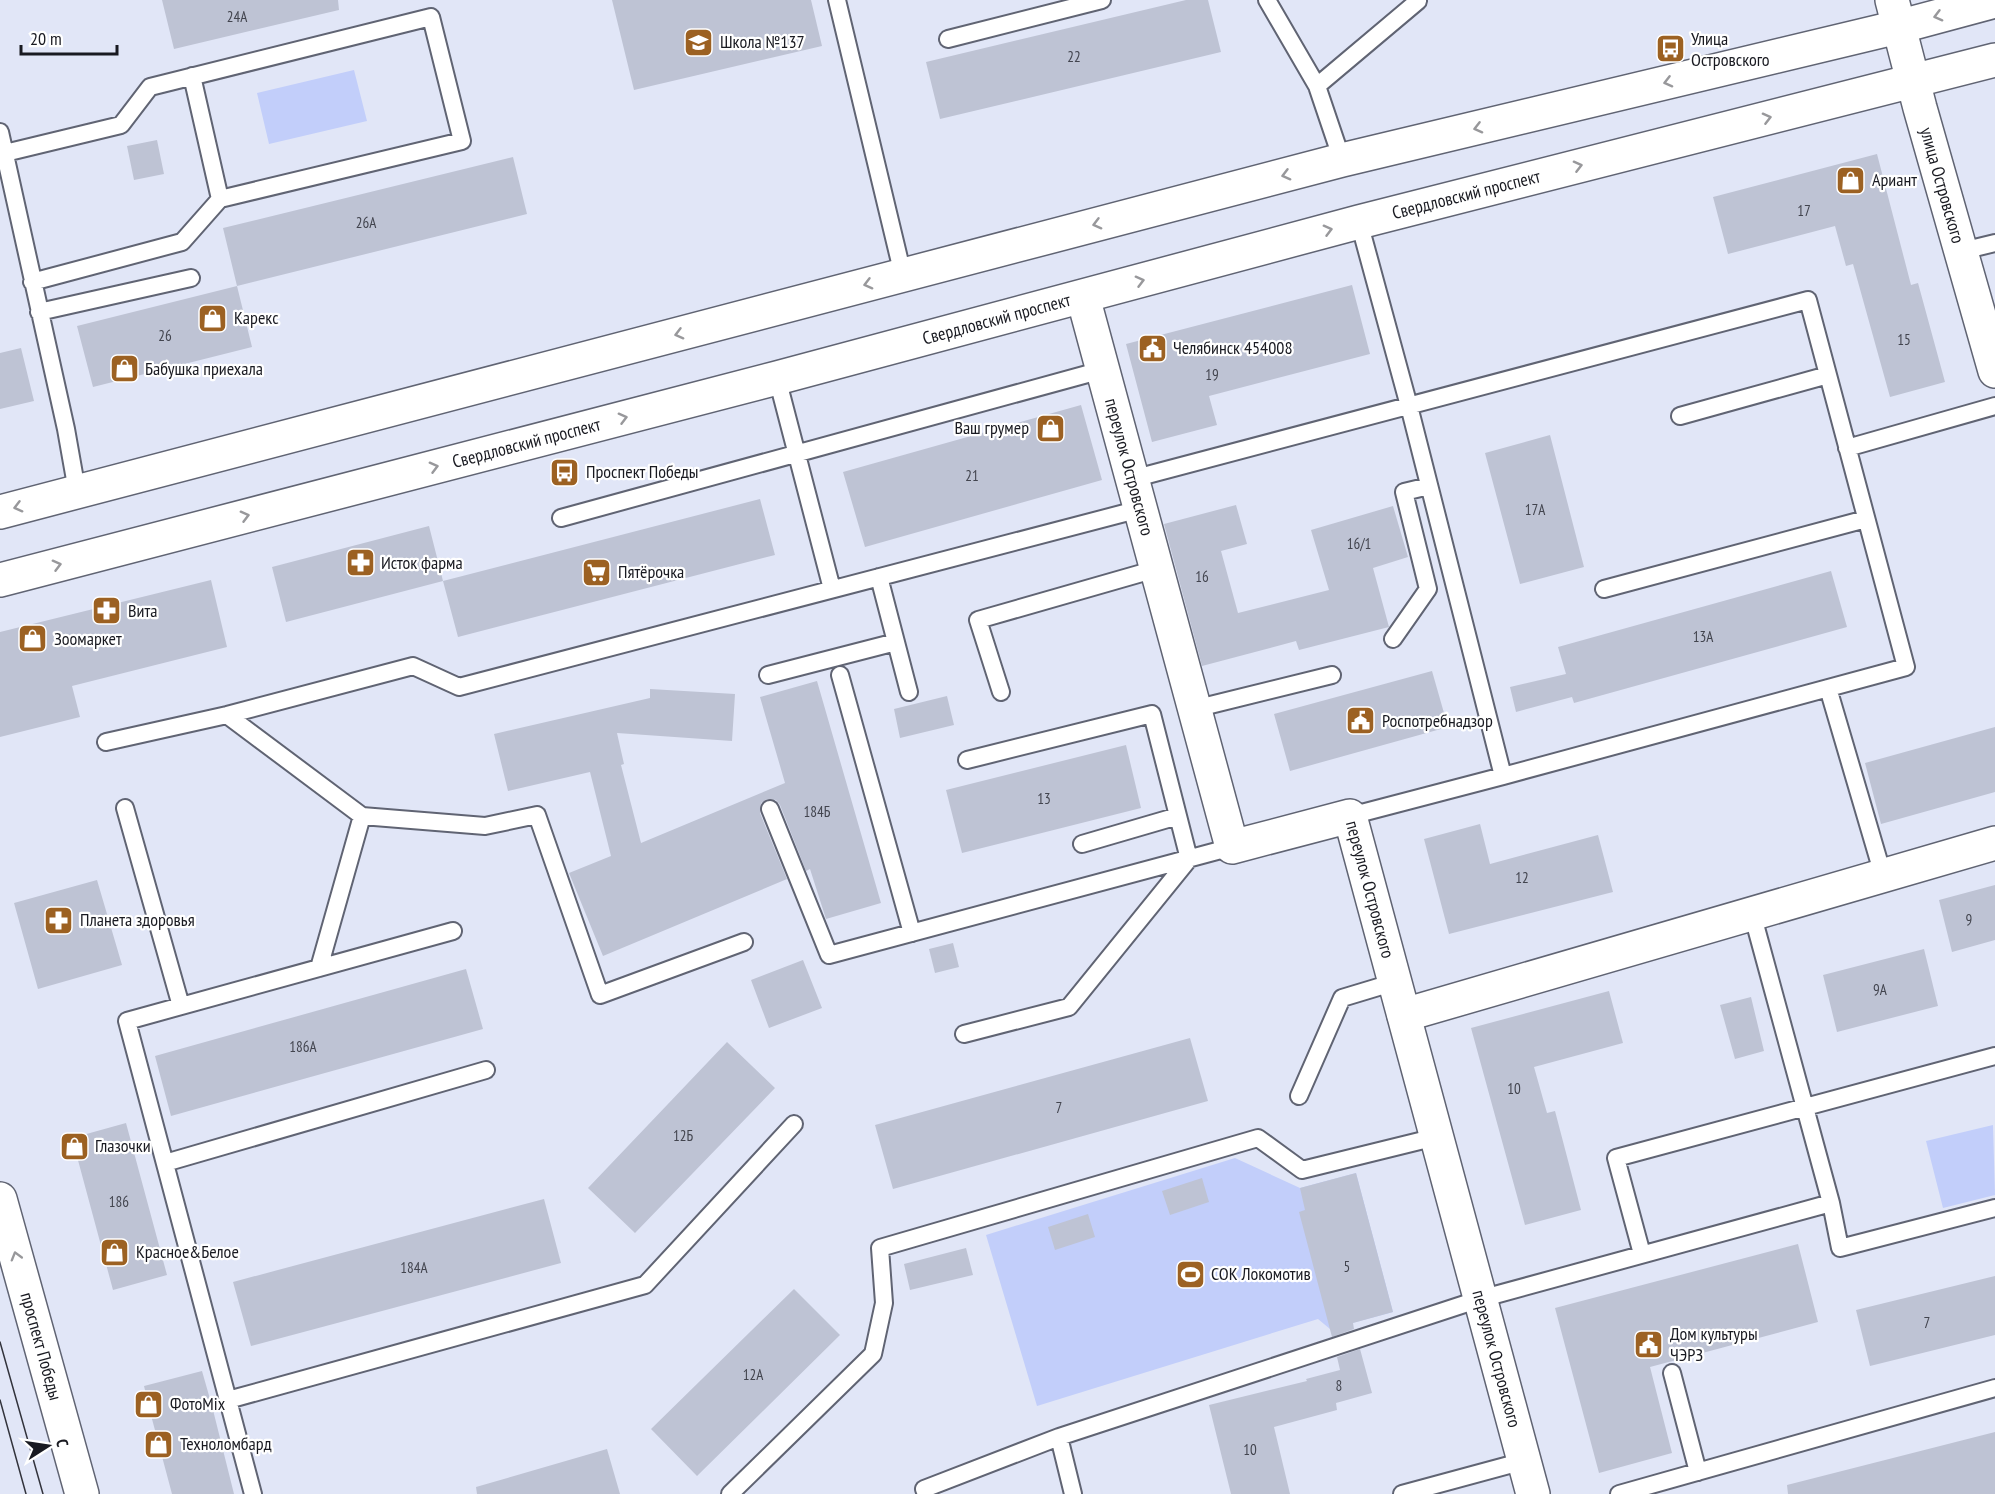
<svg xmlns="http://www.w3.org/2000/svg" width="1995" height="1494" font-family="'PT Sans Narrow',sans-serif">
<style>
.green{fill:#c2cefa}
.building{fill:#bec3d4}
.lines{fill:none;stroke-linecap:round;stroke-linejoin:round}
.lane-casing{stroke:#606473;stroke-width:20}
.street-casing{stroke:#606473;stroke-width:36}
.secondary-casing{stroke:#606473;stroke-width:36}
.primary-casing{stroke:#606473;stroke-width:36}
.lane{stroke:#fff;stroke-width:16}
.street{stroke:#fff;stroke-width:33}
.secondary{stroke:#fff;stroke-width:33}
.primary{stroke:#fff;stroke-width:33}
.tram{stroke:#32333c;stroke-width:1.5}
.oneway{stroke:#98989b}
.labels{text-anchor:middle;stroke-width:4.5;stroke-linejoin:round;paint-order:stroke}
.number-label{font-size:15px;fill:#42444e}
.poi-label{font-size:18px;fill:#191a21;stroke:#fff;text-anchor:start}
.street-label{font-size:18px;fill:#191a21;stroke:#fff}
</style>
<rect width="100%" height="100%" fill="#e1e6f7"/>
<path class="green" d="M354 70 367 121 269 144 257 93Z
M1993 1125 1995 1195 1943 1208 1926 1141Z
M1235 1158 1300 1188 1356 1173 1393 1312 1330 1329 1318 1319 1037 1406 986 1235Z"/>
<path class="building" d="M162 0H338L339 10 174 49Z
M612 0H811L822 46 634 90Z
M1186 0H1208L1221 52 940 119 926 62Z
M157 140 164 174 134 180 127 146Z
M1877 154 1911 285 1918 283 1945 382 1890 397 1853 264 1846 266 1835 226 1728 254 1713 197Z
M513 157 527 214 237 286 223 228Z
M1352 285 1370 354 1209 396 1217 425 1152 442 1126 344Z
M237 286 252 347 93 387 77 326Z
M21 348 34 401 0 409V353Z
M1081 405 1102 480 865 547 843 472Z
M1550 435 1584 567 1520 584 1485 453Z
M760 499 775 555 458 637 443 581Z
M1236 505 1247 544 1221 551 1238 613 1329 590 1311 530 1393 506 1408 557 1373 568 1389 627 1299 650 1296 641 1202 666 1164 524Z
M429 526 443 581 286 622 272 567Z
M1831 571 1847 627 1574 703 1572 697 1516 712 1510 687 1566 674 1558 647Z
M211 580 227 647 72 686 80 717 0 737V632Z
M1432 671 1448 727 1290 771 1274 714Z
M817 681 881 903 826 919 810 869 806 871 780 805 776 800 767 799 761 803 760 813 787 879 603 956 569 873 611 856 590 772 508 791 494 734 650 698V689L735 694 732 741 617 733 624 764 621 765 641 843 785 783 760 697Z
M947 696 954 725 900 738 894 709Z
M1995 727V792L1881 824 1865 763Z
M1126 745 1141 808 962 853 946 790Z
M1480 824 1490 864 1598 835 1613 892 1449 934 1424 839Z
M97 880 122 965 38 989 14 903Z
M1995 885V940L1952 952 1939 900Z
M953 943 959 967 935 973 929 949Z
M1924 949 1938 1006 1837 1032 1823 975Z
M803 960 822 1008 769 1028 751 980Z
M466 969 483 1029 171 1116 155 1056Z
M1609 991 1623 1043 1534 1067 1547 1113 1555 1111 1581 1210 1525 1225 1471 1028Z
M1751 997 1764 1051 1735 1059 1720 1005Z
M1190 1038 1208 1101 893 1189 875 1125Z
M727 1042 775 1088 635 1233 588 1188Z
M126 1123 167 1275 113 1290 72 1138Z
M1356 1173 1393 1312 1353 1323 1354 1329 1332 1337 1299 1212 1305 1210 1300 1188Z
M1202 1178 1209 1202 1170 1215 1162 1191Z
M544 1199 561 1263 251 1346 233 1282Z
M1088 1214 1095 1237 1055 1250 1048 1227Z
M1798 1244 1818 1322 1650 1367 1672 1453 1599 1473 1555 1308Z
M966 1248 973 1275 910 1290 904 1264Z
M1995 1276V1335L1870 1366 1856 1310Z
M794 1289 840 1335 697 1476 651 1429Z
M1360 1349 1372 1393 1336 1403 1337 1410 1274 1427 1290 1494H1231L1209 1405 1307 1381 1306 1379 1340 1370 1337 1357Z
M202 1371 212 1406 234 1494H172L152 1419 144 1386Z
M1995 1432V1494H1788L1787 1485Z
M607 1449 620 1494H477L476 1487Z"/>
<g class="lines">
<defs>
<path id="lane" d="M837 0 903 275
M1267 0 1317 86 1342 160
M948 39 1102 0
M192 76 220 199
M1317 86 1418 1
M0 132 66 429 77 491
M5 153 121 125 150 87 431 17 462 141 220 199 182 242 32 282
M1359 222 1409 406 1503 776
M1962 251 1995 243
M39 312 191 278
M777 378 832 589
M1680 416 1828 375
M1847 448 1995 406
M1132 479 1808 300 1906 667 1503 776 1350 816
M561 518 1102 370
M879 577 909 692
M1604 589 1866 519
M1393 639 1428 589 1404 492 1429 486
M768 675 896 642
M840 675 912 933
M1828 688 1883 875
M1001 692 978 620 1156 569
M1194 709 1332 675
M227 715 362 816 485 826 537 815 600 995 744 942
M106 742 227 715 413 666 459 687 1140 509
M125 808 181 1006
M770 809 829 955 1232 847
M1082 844 1178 816
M1752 913 1831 1203 1840 1248 1995 1208
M319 968 362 816
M964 1034 1069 1007 1189 859 1152 714 967 760
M1299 1096 1342 998 1395 982
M165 1163 486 1070
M1642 1254 1616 1158 1995 1056
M1672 1373 1698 1472
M228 1400 645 1285 794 1124
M1059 1437 1073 1494
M253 1494 127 1021 453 931
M730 1494 873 1354 884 1303 880 1248 1258 1138 1302 1170 1436 1137
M926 1494 924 1489 1059 1437 1480 1299 1831 1203
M1402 1494 1524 1461
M1619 1494 1995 1388"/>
<g id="street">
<path id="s1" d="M1083 297 1232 847 1350 816 1533 1494"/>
<path d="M1404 1015 1995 843"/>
</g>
<g id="secondary">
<path id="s2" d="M1892 0 1920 108 1995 371"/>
</g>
<g id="primary">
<path d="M0 512 1342 160 1898 27 1995 1"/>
<path id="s3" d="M0 580 777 378 1359 222 1995 60"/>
<path id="s4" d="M0 1199 82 1494"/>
</g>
</defs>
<use href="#lane" class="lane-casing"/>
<use href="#street" class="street-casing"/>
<use href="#secondary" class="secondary-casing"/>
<use href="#primary" class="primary-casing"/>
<use href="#lane" class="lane"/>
<use href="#street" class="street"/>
<use href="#secondary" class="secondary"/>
<use href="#primary" class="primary"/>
<path class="tram" d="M0 1342 43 1494
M0 1400 26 1494"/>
</g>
<defs><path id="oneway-chevron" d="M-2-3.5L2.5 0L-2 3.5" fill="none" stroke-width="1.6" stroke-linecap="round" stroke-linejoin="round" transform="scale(1.5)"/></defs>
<g class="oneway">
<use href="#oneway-chevron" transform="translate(1938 16) rotate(165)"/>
<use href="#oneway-chevron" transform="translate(1668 82) rotate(166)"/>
<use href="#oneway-chevron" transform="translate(1767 118) rotate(-14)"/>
<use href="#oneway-chevron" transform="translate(1478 128) rotate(166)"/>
<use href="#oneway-chevron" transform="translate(1578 166) rotate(-14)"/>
<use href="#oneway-chevron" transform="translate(1286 175) rotate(165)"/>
<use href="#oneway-chevron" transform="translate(1097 224) rotate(165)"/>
<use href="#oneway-chevron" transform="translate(1328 230) rotate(-15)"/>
<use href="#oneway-chevron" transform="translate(1140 281) rotate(-15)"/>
<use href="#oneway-chevron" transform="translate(868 284) rotate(165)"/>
<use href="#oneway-chevron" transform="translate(679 334) rotate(165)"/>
<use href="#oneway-chevron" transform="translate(623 418) rotate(-15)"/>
<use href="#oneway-chevron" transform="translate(434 467) rotate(-15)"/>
<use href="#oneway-chevron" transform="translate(18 507) rotate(165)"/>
<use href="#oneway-chevron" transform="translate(245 516) rotate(-15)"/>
<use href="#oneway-chevron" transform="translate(57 565) rotate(-15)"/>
<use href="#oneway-chevron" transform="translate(16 1256) rotate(-106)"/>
</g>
<defs>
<symbol id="school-square" viewBox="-11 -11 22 22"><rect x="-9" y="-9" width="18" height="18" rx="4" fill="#9c6122" stroke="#fff"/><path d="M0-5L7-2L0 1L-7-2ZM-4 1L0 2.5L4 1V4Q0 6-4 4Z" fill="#fff"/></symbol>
<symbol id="bus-square" viewBox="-11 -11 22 22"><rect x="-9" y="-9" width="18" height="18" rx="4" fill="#9c6122" stroke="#fff"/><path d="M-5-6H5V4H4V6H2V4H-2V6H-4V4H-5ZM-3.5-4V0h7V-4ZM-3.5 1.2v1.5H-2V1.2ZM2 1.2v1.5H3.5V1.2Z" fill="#fff"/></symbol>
<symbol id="shop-square" viewBox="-11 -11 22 22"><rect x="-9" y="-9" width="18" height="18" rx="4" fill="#9c6122" stroke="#fff"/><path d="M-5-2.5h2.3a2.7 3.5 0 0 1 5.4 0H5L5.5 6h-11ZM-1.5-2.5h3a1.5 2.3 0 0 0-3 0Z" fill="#fff"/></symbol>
<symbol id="civic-square" viewBox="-11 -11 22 22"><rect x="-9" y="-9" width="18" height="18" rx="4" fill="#9c6122" stroke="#fff"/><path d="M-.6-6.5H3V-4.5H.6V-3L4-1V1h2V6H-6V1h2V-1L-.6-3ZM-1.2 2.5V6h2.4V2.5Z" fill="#fff"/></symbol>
<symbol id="pharmacy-square" viewBox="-11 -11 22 22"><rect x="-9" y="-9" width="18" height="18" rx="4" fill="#9c6122" stroke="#fff"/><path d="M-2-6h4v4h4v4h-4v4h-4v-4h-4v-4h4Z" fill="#fff"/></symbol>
<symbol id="supermarket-square" viewBox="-11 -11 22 22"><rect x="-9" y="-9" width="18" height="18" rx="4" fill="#9c6122" stroke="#fff"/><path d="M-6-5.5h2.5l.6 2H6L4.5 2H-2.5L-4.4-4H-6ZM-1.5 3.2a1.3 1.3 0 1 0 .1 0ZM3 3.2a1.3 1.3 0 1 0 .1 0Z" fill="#fff"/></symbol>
<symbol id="stadium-square" viewBox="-11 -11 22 22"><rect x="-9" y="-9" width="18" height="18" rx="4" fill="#9c6122" stroke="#fff"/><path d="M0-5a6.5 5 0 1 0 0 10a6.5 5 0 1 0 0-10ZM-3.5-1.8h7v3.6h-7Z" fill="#fff"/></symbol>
</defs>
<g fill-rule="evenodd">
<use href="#school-square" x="682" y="26" width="33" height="33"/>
<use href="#bus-square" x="1654" y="32" width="33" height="33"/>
<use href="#shop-square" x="1834" y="164" width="33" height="33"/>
<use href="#shop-square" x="196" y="302" width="33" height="33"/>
<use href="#civic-square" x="1136" y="332" width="33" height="33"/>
<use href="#shop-square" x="108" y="352" width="33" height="33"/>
<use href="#shop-square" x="1034" y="412" width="33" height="33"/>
<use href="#bus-square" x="548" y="456" width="33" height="33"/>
<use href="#pharmacy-square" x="344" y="546" width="33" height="33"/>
<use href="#supermarket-square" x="580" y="556" width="33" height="33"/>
<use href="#pharmacy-square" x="90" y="594" width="33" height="33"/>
<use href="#shop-square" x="16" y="622" width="33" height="33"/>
<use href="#civic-square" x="1344" y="704" width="33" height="33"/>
<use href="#pharmacy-square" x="42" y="904" width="33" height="33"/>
<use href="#shop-square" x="58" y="1130" width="33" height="33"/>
<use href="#shop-square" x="98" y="1236" width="33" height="33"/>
<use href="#stadium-square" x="1174" y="1258" width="33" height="33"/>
<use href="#civic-square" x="1632" y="1328" width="33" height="33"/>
<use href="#shop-square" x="132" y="1388" width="33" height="33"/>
<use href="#shop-square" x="142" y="1428" width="33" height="33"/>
</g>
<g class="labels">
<g class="number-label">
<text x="237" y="22">24А</text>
<text x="1074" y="62">22</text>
<text x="1804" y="216">17</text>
<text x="366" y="228">26А</text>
<text x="165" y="341">26</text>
<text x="1904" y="345">15</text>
<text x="1212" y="380">19</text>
<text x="972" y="481">21</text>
<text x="1535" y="515">17А</text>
<text x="1359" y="549">16/1</text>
<text x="1202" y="582">16</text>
<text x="1703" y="642">13А</text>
<text x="1044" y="804">13</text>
<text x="817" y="817">184Б</text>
<text x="1522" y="883">12</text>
<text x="1969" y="925">9</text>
<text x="1880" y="995">9А</text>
<text x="303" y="1052">186А</text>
<text x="1514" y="1094">10</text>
<text x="1059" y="1113">7</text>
<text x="683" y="1141">12Б</text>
<text x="119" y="1207">186</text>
<text x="1347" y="1272">5</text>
<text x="414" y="1273">184А</text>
<text x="1927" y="1328">7</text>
<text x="753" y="1380">12А</text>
<text x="1339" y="1391">8</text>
<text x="1250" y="1455">10</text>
</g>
<g class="poi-label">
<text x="1691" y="45">Улица<tspan x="1691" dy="21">Островского</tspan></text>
<text x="720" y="48">Школа №137</text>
<text x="1872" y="186">Ариант</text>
<text x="234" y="324">Карекс</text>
<text x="1173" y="354">Челябинск 454008</text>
<text x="145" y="375">Бабушка приехала</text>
<text x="1029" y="434" text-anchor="end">Ваш грумер</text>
<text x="586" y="478">Проспект Победы</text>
<text x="381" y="569">Исток фарма</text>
<text x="618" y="578">Пятёрочка</text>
<text x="128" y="617">Вита</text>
<text x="54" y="645">Зоомаркет</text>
<text x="1382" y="727">Роспотребнадзор</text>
<text x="80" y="926">Планета здоровья</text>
<text x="95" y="1152">Глазочки</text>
<text x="136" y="1258">Красное&amp;Белое</text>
<text x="1211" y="1280">СОК Локомотив</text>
<text x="1670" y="1340">Дом культуры<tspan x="1670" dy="21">ЧЭРЗ</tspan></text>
<text x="170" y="1410">ФотоMix</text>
<text x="180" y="1450">Техноломбард</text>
</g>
<g class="street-label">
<text dy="6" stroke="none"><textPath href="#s2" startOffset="192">улица Островского</textPath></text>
<text dy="6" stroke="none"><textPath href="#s3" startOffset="1516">Свердловский проспект</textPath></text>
<text dy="6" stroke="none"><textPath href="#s3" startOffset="1030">Свердловский проспект</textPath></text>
<text dy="6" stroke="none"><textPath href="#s3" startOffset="544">Свердловский проспект</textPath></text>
<text dy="6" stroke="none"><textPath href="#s1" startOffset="176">переулок Островского</textPath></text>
<text dy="6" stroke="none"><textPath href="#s1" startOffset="768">переулок Островского</textPath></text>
<text dy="6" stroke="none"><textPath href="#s4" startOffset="153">проспект Победы</textPath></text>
<text dy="6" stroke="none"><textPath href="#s1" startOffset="1254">переулок Островского</textPath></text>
</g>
</g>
<g transform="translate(48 1446) rotate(78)" stroke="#ffffff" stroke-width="4.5" paint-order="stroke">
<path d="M0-4.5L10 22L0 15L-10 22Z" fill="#191a21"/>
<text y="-9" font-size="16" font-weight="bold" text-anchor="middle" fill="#191a21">С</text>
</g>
<path d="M21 45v9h96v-9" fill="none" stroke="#191a21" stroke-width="3"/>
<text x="30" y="45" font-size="18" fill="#191a21" stroke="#ffffff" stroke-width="4.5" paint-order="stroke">20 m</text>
</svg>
